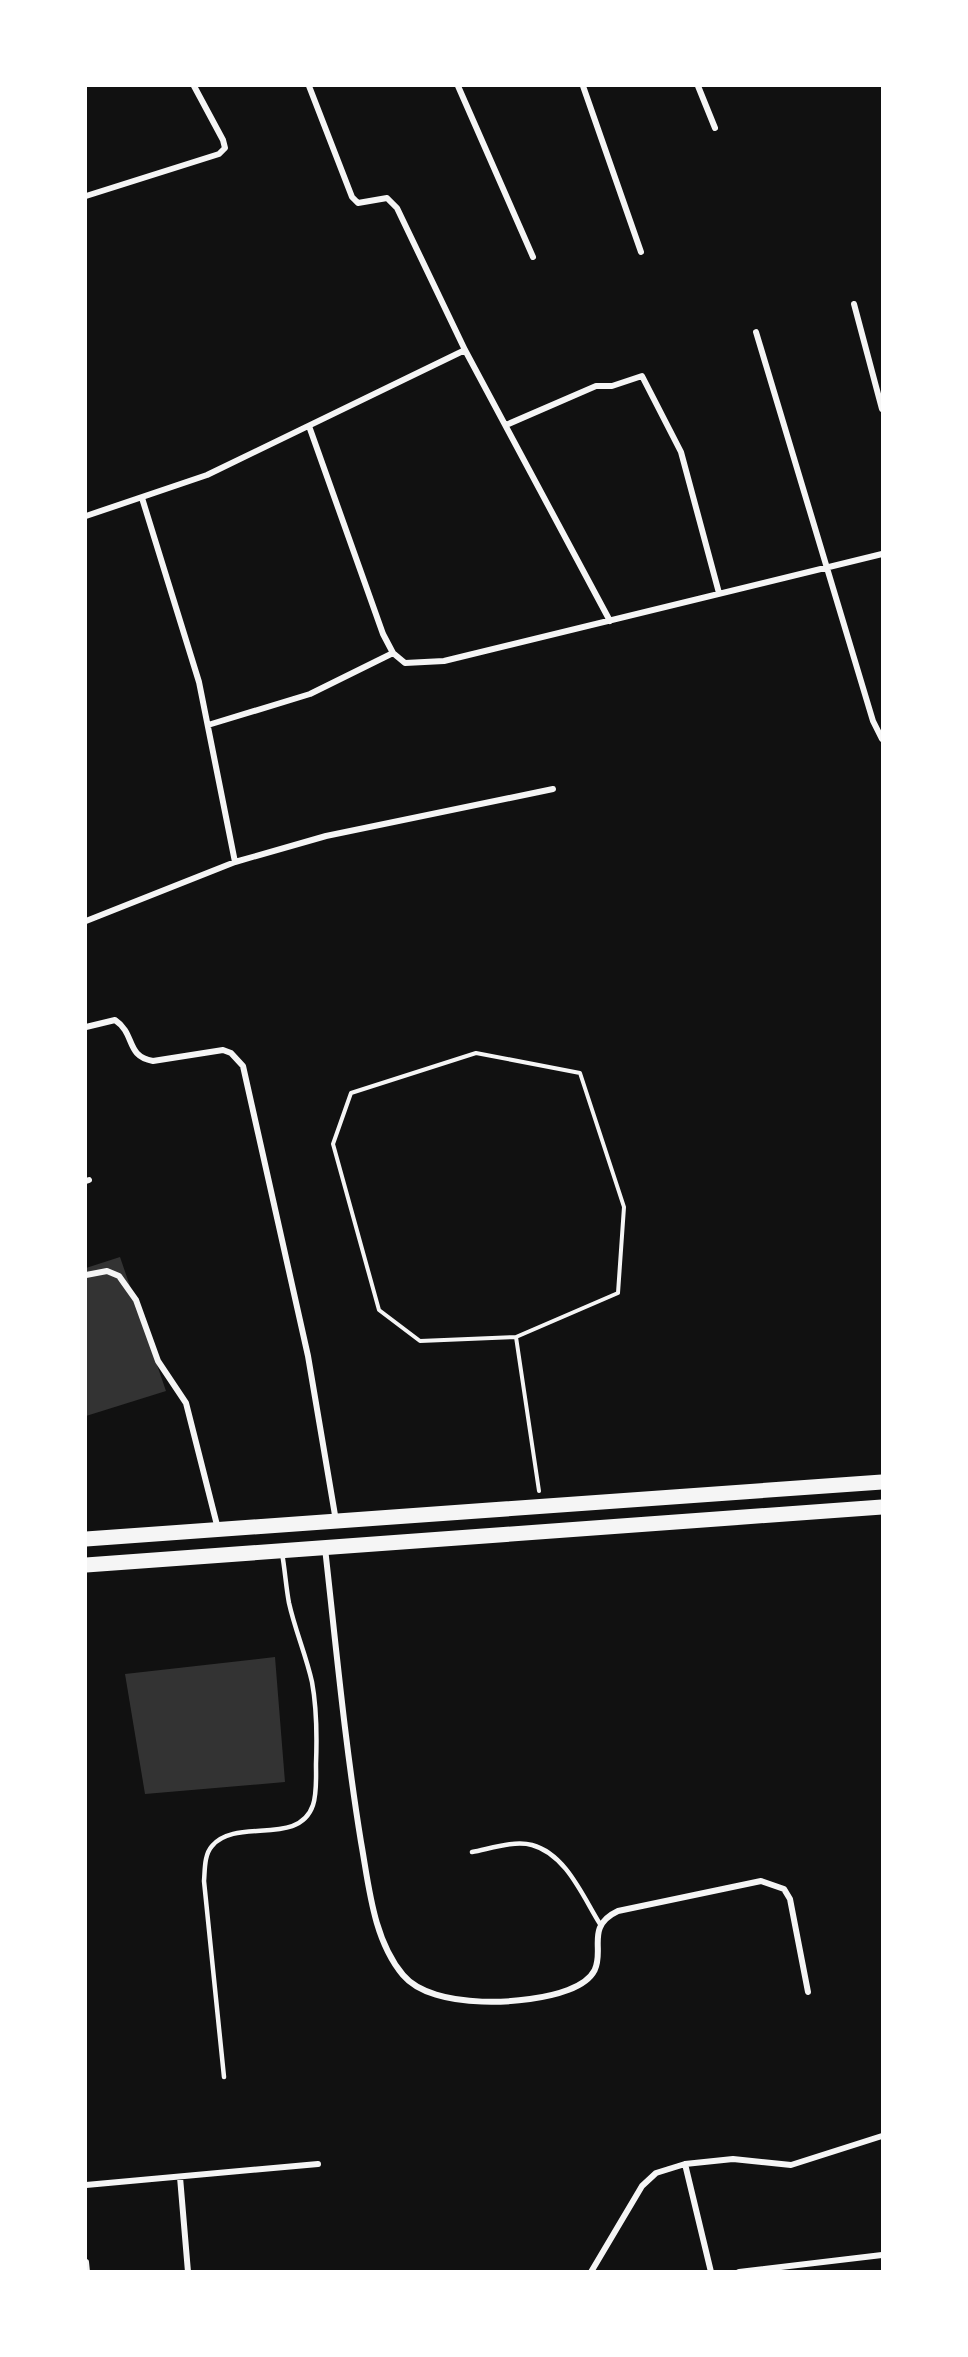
<svg xmlns="http://www.w3.org/2000/svg" width="968" height="2357" font-family="Roboto,sans-serif">
<style>
.water{fill:#333}
.lines{fill:none;stroke-linecap:round;stroke-linejoin:round}
.path{stroke:#f5f5f5;stroke-width:4}
.service{stroke:#f5f5f5;stroke-width:4.5}
.minor{stroke:#f5f5f5;stroke-width:6}
.primary{stroke:#f5f5f5;stroke-width:15}
</style>
<rect width="100%" height="100%" fill="#111"/>
<path class="water" d="M120 1257 166 1391 86 1416V1268Z
M275 1657 285 1782 145 1794 125 1674Z"/>
<g class="lines">
<path class="path" d="M516 1337 618 1293 624 1207 580 1073 476 1053 351 1093 333 1144 379 1310 420 1341 516 1337 539 1491"/>
<path class="service" d="M472 1852C489 1849 514 1840 532 1845 566 1854 583 1897 600 1924
M224 2077 204 1881C205 1870 204 1855 212 1846 236 1817 299 1847 313 1805 317 1793 316 1777 316 1764 317 1738 317 1709 312 1682 306 1655 295 1630 289 1603 286 1587 285 1570 282 1553"/>
<path class="minor" d="M309 86 352 197 358 203 387 198 397 208 465 350 610 621
M458 86 533 257
M583 86 641 252
M698 86 715 128
M86 196 219 154 225 148 223 140 194 86
M854 304 882 409
M756 332 873 721 882 739
M506 425 596 386H612L642 376 681 452 719 593
M309 426 383 634 393 653 405 663 444 661 882 554
M142 498 199 682 235 862
M86 516 207 475 465 350
M208 725 310 694 393 653
M86 921 235 862 326 836 553 789
M86 1027 115 1020C136 1034 125 1056 153 1061L223 1050 231 1053 243 1066 308 1356 336 1521
M86 1181 89 1180
M86 1275 107 1271 119 1276 136 1300 158 1361 186 1403 218 1529
M325 1548C336 1646 345 1744 361 1842 369 1886 373 1939 403 1975 433 2011 529 2005 568 1990 626 1968 573 1932 618 1911L761 1881 784 1889 790 1899 808 1992
M685 2164 711 2272
M180 2177 188 2272
M86 2185 318 2164
M86 2262 87 2272
M591 2272 642 2186 656 2173 685 2164 733 2159 791 2165 882 2136
M739 2272 882 2255"/>
<path class="primary" d="M86 1539 882 1482
M86 1565 882 1507"/>
</g>
<rect width="968" height="2357" fill="none" stroke="#ffffff" stroke-width="174"/>
</svg>
